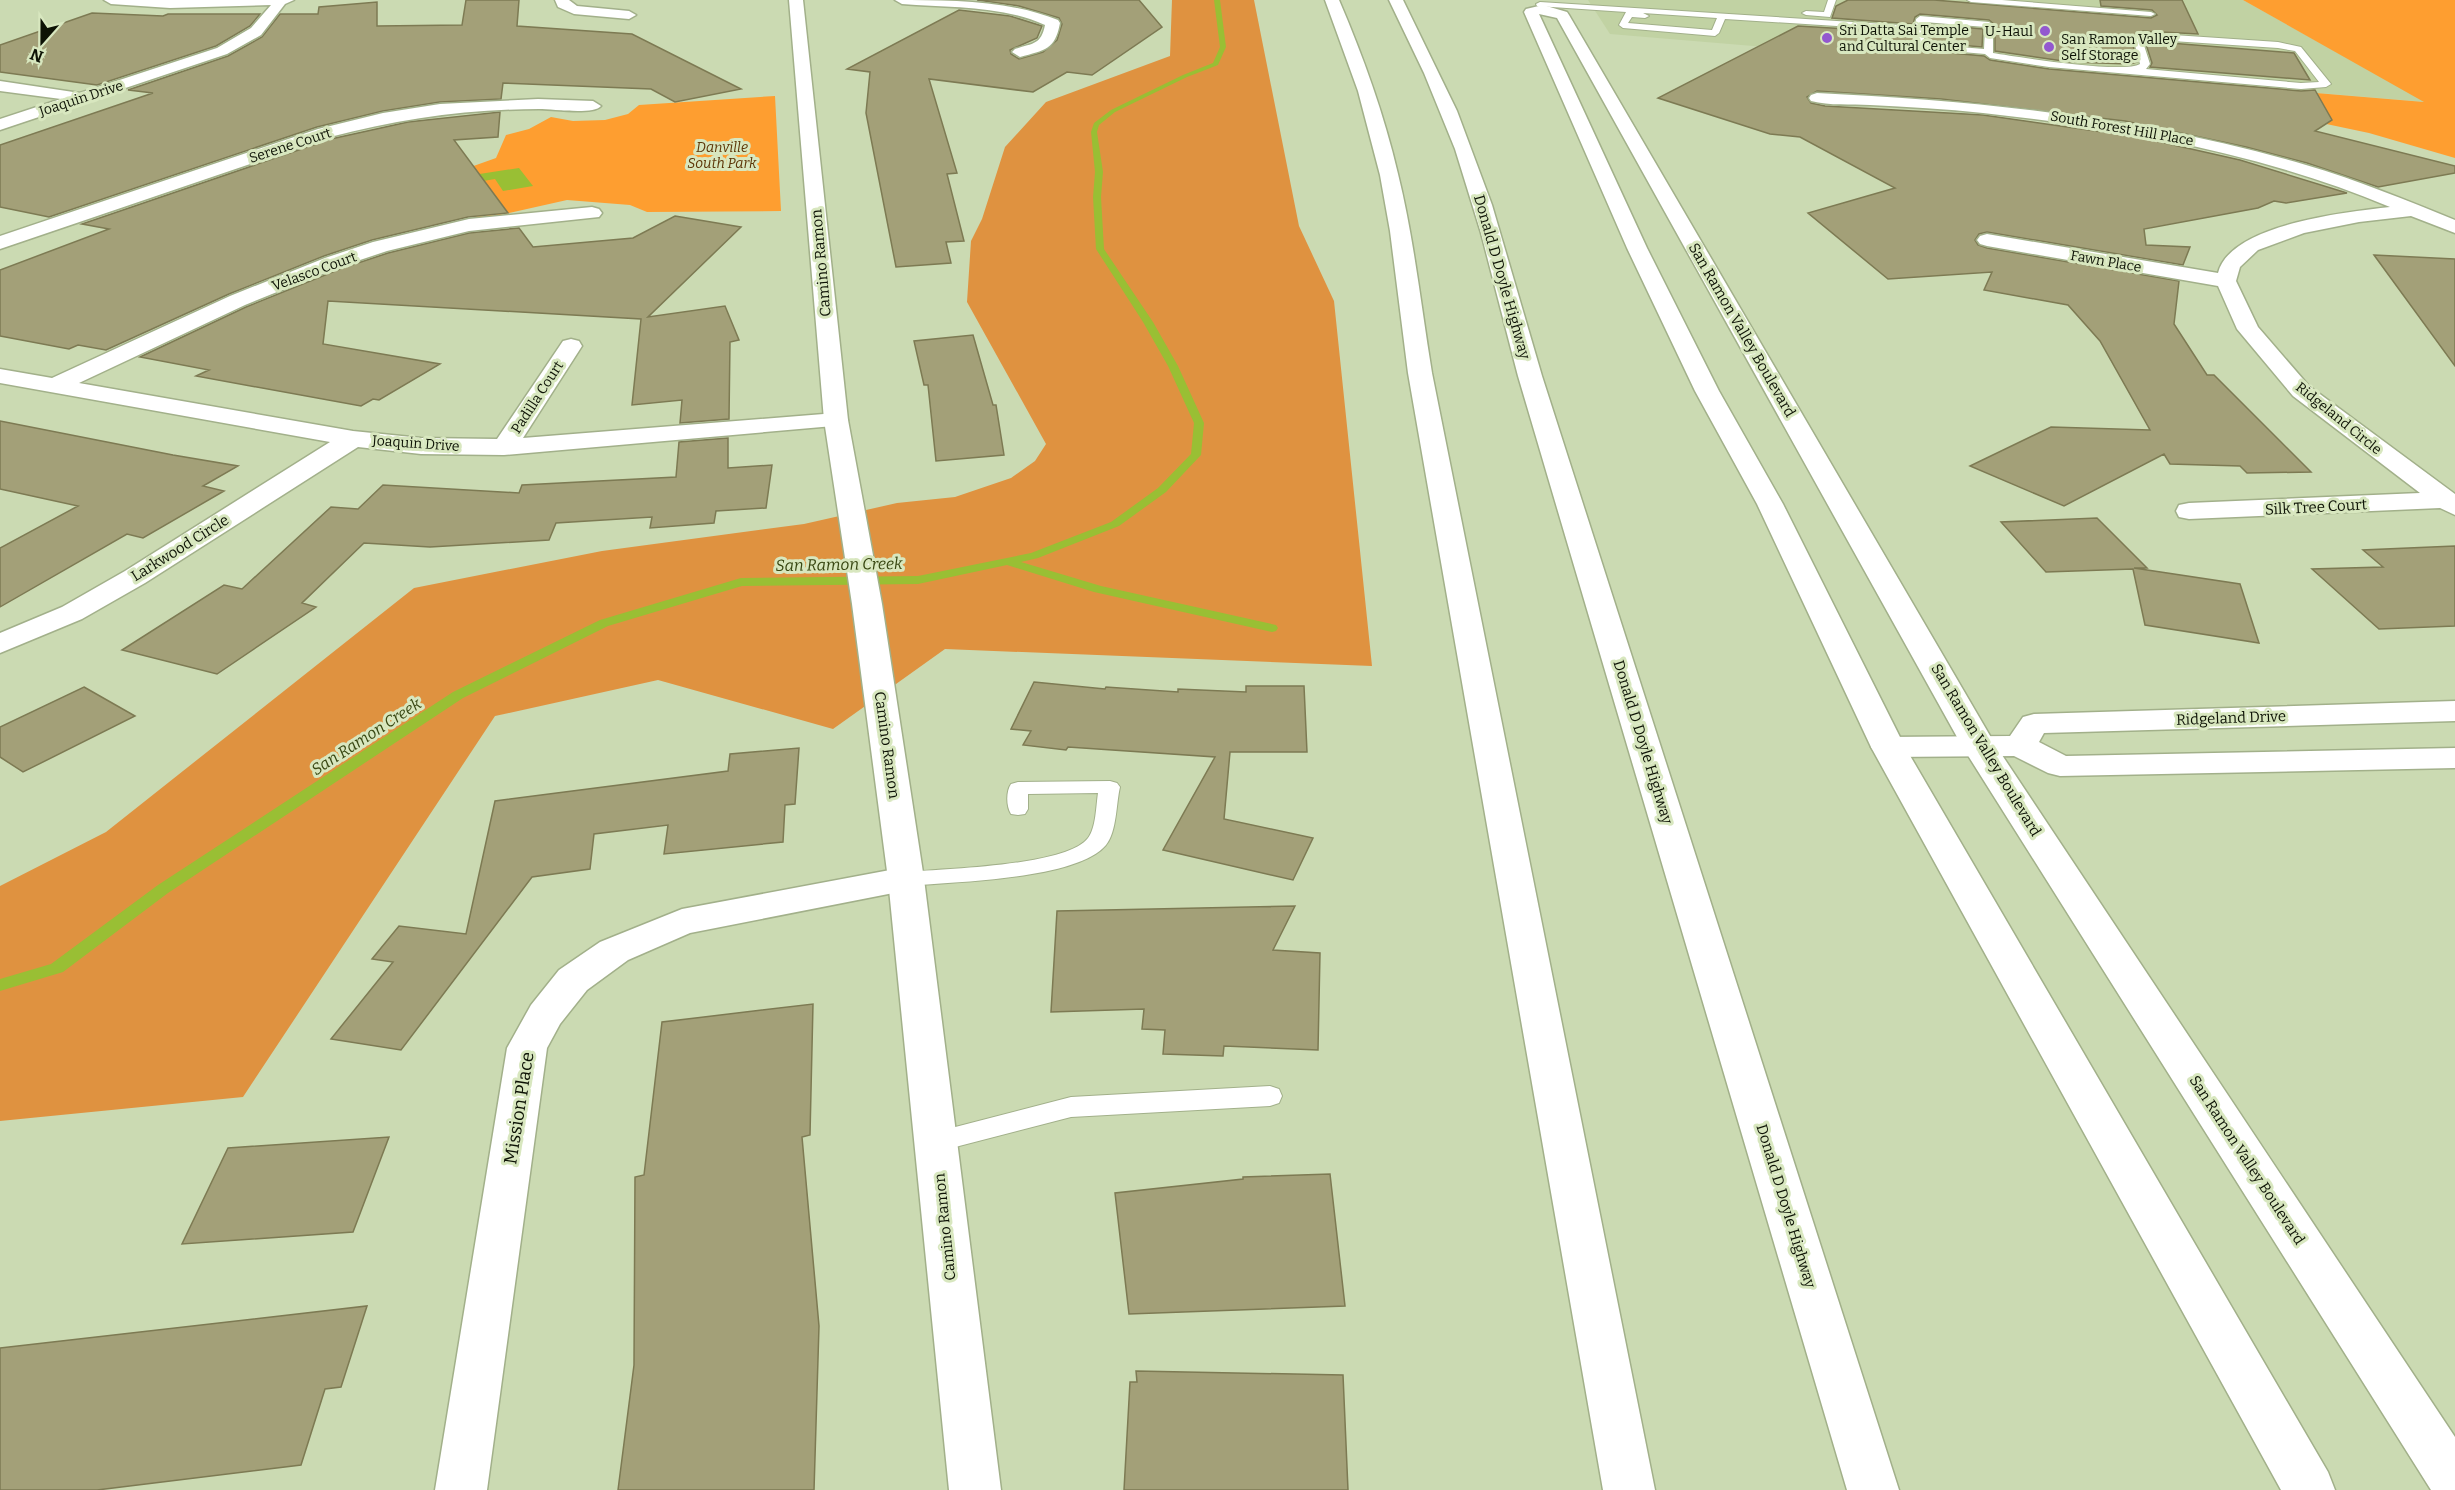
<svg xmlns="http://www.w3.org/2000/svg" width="2455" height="1490" font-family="Bitter,serif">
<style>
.built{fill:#c1d2a3}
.green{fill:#fe9e30}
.forest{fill:#df9240}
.water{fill:#99bf34}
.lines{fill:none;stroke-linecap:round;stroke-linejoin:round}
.stream{fill:#99bf34;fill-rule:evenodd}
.building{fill:#a3a078;stroke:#7d7a53;stroke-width:1.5}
.service-casing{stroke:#a2b08a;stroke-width:2}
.minor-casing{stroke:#a2b08a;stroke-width:3}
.tertiary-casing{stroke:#a2b08a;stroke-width:3}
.secondary-casing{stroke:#a2b08a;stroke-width:3}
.motorway-casing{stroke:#a2b08a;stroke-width:3}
.service{fill:#fff;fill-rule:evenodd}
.minor{fill:#fff;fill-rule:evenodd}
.tertiary{fill:#fff;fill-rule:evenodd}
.secondary{fill:#fff;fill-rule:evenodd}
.motorway{fill:#fff;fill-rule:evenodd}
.poi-dot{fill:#9358cf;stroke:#d8e7bf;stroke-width:2}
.labels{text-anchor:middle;stroke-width:6;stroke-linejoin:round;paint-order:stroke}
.far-poi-label{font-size:14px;fill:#0d1205;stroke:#d8e7bf;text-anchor:start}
.far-street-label{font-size:14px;fill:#0d1205;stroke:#d8e7bf}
.far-park-label{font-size:14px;font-style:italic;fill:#5d3608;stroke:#d8e7bf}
.street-label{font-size:15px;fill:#0d1205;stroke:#d8e7bf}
.water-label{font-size:16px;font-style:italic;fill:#374611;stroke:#d8e7bf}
.near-street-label{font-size:18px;fill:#0d1205;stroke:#d8e7bf}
</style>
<rect width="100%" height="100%" fill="#cbdab2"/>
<path class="built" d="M1588 0H2243L2426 102 1610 34Z"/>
<path class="green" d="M2243 0H2455V158L2369 133 2250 108 2036 70 2424 102Z
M775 96 781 211 647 212 630 205 567 200 478 220 455 191 451 174 496 158 506 135 529 129 551 117 573 121 605 120 628 114 639 105Z"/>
<path class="forest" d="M1172 0H1254L1299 226 1334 301 1372 666 945 649 833 729 658 680 495 716 243 1097 0 1121V886L106 832 414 588 602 551 804 524 897 503 955 497 1011 478 1035 461 1046 444 967 302 971 241 982 219 1005 147 1046 102 1170 56Z"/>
<path class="water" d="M519 168 533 186 503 191 495 179 477 182 473 175Z"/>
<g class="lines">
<path class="stream" d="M1214 0H1220L1226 47 1218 65 1187 77 1115 112 1099 125 1097 132 1103 172 1101 197 1104 249 1153 322 1178 366 1204 423 1201 455 1166 492 1119 526 1038 558 1021 562 1101 586 1276 625 1278 628 1276 631 1272 632 1094 592 1007 565 918 584 742 586 608 626 463 698 168 893 63 972 0 991V979L51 964 158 885 453 692 600 620 741 578 918 576 1031 553 1111 522 1158 488 1191 454 1194 423 1168 366 1143 322 1096 249 1093 197 1095 172 1091 132 1094 123 1111 110 1183 75 1213 63 1220 47Z"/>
</g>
<path class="building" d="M466 0H519L517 26 632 34 741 89 675 102 651 89 503 83 501 99 440 102 383 111 317 127 49 217 0 207V145L153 93 128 90 228 56 262 37 280 14H318L319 7 377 2V26L462 25Z
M977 0H1139L1162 27 1092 75 1067 72 1033 92 929 79 957 173 947 174 964 241 946 242 951 263 896 267 866 113 870 72 847 69 959 10 1010 16 1042 26 1037 38 1010 50 1011 54 1019 59 1043 52 1057 40 1062 24 1059 18 1019 6Z
M1848 0H1934L2151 18 2157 15 2152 10 2101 6 2100 0H2182L2198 34 2143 31 2131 37 2137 62 2130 64 2070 62 1995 51V25L1989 20 1920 14 1915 17 1913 24 1832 18 1836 6Z
M92 13 163 16 168 14H260L250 26 216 46 97 85 0 72V45Z
M1926 24 1983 29 1982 47 1926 42Z
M1798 26 1913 33 1917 50 1984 56 1990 60 2049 69 2301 91 2315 90 2332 120 2315 131 2455 166V173L2378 187 2307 163 2246 147 2125 121 1941 99 1817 91 1807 97 1811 103 1825 106 1983 115 2138 137 2240 160 2347 193 2286 203 2274 201 2258 208 2144 229 2146 245 2190 247 2183 265 1987 232 1979 234 1975 240 1978 245 1987 248 2179 281 2174 324 2207 375H2214L2311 472 2247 473 2240 466 2170 464 2164 454 2064 506 1970 466 2051 427 2150 430 2100 341 2068 305 1984 290 1992 272 1888 279 1808 213 1895 188 1800 137 1770 134 1658 98Z
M2145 41 2294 53 2310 80 2150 67 2152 63Z
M500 112 498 137 454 140 508 213 468 217 372 240 324 256 229 294 106 350 78 345 69 349 0 336V270L109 229 82 224 331 139 408 122Z
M675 216 741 227 648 317 725 306 739 340 730 342 729 419 680 423 682 400 632 405 641 319 328 301 323 344 440 364 379 400 373 399 361 406 196 376 209 370 140 357 246 307 340 269 388 253 469 233 519 228 533 247 633 238Z
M2374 255 2455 259V366Z
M973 335 993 405H996L1004 455 936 461 928 385H924L914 341Z
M0 421 173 455 238 466 203 486 224 491 143 538 127 534 0 607V548L78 506 0 489Z
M728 438V468L772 465 766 508 716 511 714 523 650 528 652 517 556 523 549 540 430 547 364 543 302 603 316 607 217 674 122 650 224 585 242 589 331 507 358 509 383 485 519 493 522 485 676 477 679 442Z
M2097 518 2147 568H2134L2240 584 2259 643 2145 625 2133 569 2046 572 2001 522Z
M2455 546V626L2379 629 2312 569 2383 567 2363 550Z
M1034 682 1105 689 1106 687 1178 692V689L1246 692V686H1304L1307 752H1230L1224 819 1313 838 1293 880 1163 850 1215 757 1068 747 1066 750 1023 745 1031 731 1011 729Z
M84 687 135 716 23 772 0 757V727Z
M799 748 795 804 785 805 783 842 664 854 668 825 594 834 590 869 532 877 401 1050 331 1039 393 962 372 959 399 926 466 934 495 801 728 771 730 754Z
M1295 906 1273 950 1320 953 1318 1050 1224 1046 1223 1056 1163 1054 1165 1030 1142 1029 1144 1009 1051 1012 1057 911Z
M813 1004 810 1135 802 1137 819 1326 814 1490H618L634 1365 635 1177 644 1175 662 1022Z
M389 1137 353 1232 182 1244 228 1148Z
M1330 1174 1345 1306 1129 1314 1115 1193 1243 1179V1177Z
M367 1306 341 1387 325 1389 301 1465 97 1490H0V1348Z
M1136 1371 1343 1375 1348 1490H1124L1130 1382H1137Z"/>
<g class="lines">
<defs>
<path id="service" d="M1828 0H1836L1830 17 1806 15 1802 13 1806 11 1824 12Z
M1967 0H2002L2151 12 2155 14 2151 16 1971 2Z
M1540 2 1915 26 1916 19 1920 16 1989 22 1993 25V53C2018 57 2123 74 2140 64L2133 38 2144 33 2278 42 2301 47 2331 84 2326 87 2301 89 2049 67 1990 58 1985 54 1917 48 1915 31 1725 19 1719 33 1715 36 1623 28 1619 25 1626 12 1537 6 1536 4ZM1643 13 1717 18 1712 30 1628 23 1632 17 1645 18 1649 16ZM1924 22 1985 27 1984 49 1924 44ZM2142 39 2278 48 2295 51 2319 82 2301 83 2146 69 2150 64Z
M1110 781 1117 783 1120 787C1116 804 1117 831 1106 845 1077 880 951 882 906 886L898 884 895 879 898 874 906 872C943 869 1067 866 1088 838 1096 828 1096 806 1098 793L1028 794V809L1025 814 1018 815 1011 814C1006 806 1006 791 1011 784L1018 782Z
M1270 1086 1279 1089 1282 1096 1279 1103 1270 1106 1071 1117 936 1152 927 1149 923 1142 927 1135 936 1132 1071 1097Z"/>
<path id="minor" d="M104 0H294L285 4 261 35 227 54 0 130V119L61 99 0 91V81L80 93 217 48 251 28 271 5 170 8 111 4Z
M555 0H569L577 6 629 11 636 15 629 19 574 14 558 7Z
M895 0C950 0 1007 0 1058 20L1060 23C1055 50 1045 50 1020 57L1012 52 1015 49C1033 43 1041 45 1045 25 1001 5 949 8 902 4Z
M1817 93C1983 101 2146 118 2306 165 2357 180 2406 200 2455 220V233L2411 216 2359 222 2304 233 2258 250 2240 267 2236 281 2258 327 2309 386 2455 494V515L2440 508 2189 519 2179 517 2176 511 2179 505 2189 503 2420 493 2293 396 2237 329 2218 286 1987 246 1980 244 1977 240 1980 236 1987 234 2218 273C2230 224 2347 212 2390 207 2261 153 2121 128 1983 113 1946 109 1908 107 1870 105 1851 104 1830 106 1811 101L1809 98 1811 95Z
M538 99 593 101 601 106C594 115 552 109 539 109 468 109 399 119 330 137L0 249V236L318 129 383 113 440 104Z
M592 207 599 209 602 213 599 217 469 231 387 251 339 267 245 305 79 383 353 431 421 438 497 439 563 341 571 339 579 341 582 346 523 438 836 413 845 415 848 420 845 425 504 455 421 454 358 447 145 583 82 619 0 653V633L62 607 125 571 330 442 0 383V369L52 378 230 296 325 258 373 242 469 219Z
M2455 701V721L2044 733 2039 742 2066 756 2455 748V768L2060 776 2048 773 2014 756 1888 757 1876 754 1871 747 1876 740 1888 737 2010 736 2023 717 2034 714Z
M906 867 919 870 924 879 919 888 690 933 628 960 587 990 560 1024 547 1048 487 1490H435L507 1048 531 1005 559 970 600 942 682 909Z"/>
<path id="tertiary" d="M789 0H803L848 420 882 604 924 879 1001 1490H949L888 879 852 604 824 420Z"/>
<path id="secondary" d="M1543 5 1567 12 1569 15 1996 746 2455 1437V1490H2431L1962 746 1557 18 1539 14 1647 248 1719 391 1783 504 1905 747 2328 1472 2335 1490H2281L1871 747 1757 504 1695 391 1627 248 1524 12 1526 9Z"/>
<path id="motorway" d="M1325 0H1339C1363 56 1384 114 1398 174 1414 239 1421 306 1432 373L1655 1490H1603L1408 373 1390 231 1380 175 1358 91Z
M1389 0H1403L1457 111 1492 205 1542 376 1899 1490H1847L1518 376 1481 233 1455 149 1424 73Z"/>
</defs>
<use href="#service" class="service-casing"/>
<use href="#minor" class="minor-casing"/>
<use href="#tertiary" class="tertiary-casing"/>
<use href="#secondary" class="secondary-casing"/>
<use href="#motorway" class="motorway-casing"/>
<use href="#service" class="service"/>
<use href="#minor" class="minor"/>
<use href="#tertiary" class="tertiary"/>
<use href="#secondary" class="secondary"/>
<use href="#motorway" class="motorway"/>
</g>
<g class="poi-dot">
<circle cx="2045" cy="31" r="6"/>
<circle cx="1827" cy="38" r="6"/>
<circle cx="2049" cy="47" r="6"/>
</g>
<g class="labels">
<g class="far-poi-label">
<text x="1839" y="35">Sri Datta Sai Temple<tspan x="1839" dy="16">and Cultural Center</tspan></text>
<text x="2033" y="36" text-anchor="end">U-Haul</text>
<text x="2061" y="44">San Ramon Valley<tspan x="2061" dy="16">Self Storage</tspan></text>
</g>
<g class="far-street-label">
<text transform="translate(81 98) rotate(-18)" y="5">Joaquin Drive</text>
<text transform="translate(2122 128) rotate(10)" y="5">South Forest Hill Place</text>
<text transform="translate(290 145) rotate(-18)" y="5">Serene Court</text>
<text transform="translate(2106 261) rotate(10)" y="5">Fawn Place</text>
<text transform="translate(314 271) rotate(-20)" y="5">Velasco Court</text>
<text transform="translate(537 397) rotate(-57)" y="5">Padilla Court</text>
<text transform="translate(2339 418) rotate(39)" y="5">Ridgeland Circle</text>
<text transform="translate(416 443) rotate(4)" y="5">Joaquin Drive</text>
</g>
<g class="far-park-label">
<text x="722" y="152">Danville<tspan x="722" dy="16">South Park</tspan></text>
</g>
<g class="street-label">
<text transform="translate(821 263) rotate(-95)" y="5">Camino Ramon</text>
<text transform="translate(1502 277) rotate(74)" y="5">Donald D Doyle Highway</text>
<text transform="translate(1742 330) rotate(60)" y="5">San Ramon Valley Boulevard</text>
<text transform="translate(2316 507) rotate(-3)" y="5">Silk Tree Court</text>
<text transform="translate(180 548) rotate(-32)" y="5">Larkwood Circle</text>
<text transform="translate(2231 718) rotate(-2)" y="5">Ridgeland Drive</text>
<text transform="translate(1643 742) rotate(73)" y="5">Donald D Doyle Highway</text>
<text transform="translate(887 745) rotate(82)" y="5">Camino Ramon</text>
<text transform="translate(1986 750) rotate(59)" y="5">San Ramon Valley Boulevard</text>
<text transform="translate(2247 1160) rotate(57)" y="5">San Ramon Valley Boulevard</text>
<text transform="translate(1786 1206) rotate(73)" y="5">Donald D Doyle Highway</text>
<text transform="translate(945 1227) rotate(-96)" y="5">Camino Ramon</text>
</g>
<g class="water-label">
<text transform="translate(839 564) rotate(-1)" y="6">San Ramon Creek</text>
<text transform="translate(366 736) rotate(-33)" y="6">San Ramon Creek</text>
</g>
<g class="near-street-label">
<text transform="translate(519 1108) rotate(-81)" y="6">Mission Place</text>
</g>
</g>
<g transform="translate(42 42) rotate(201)" stroke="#d8e7bf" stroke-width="4.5" paint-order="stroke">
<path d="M0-4.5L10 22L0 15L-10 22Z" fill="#0d1205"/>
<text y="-9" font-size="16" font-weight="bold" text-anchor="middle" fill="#0d1205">N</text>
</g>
</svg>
